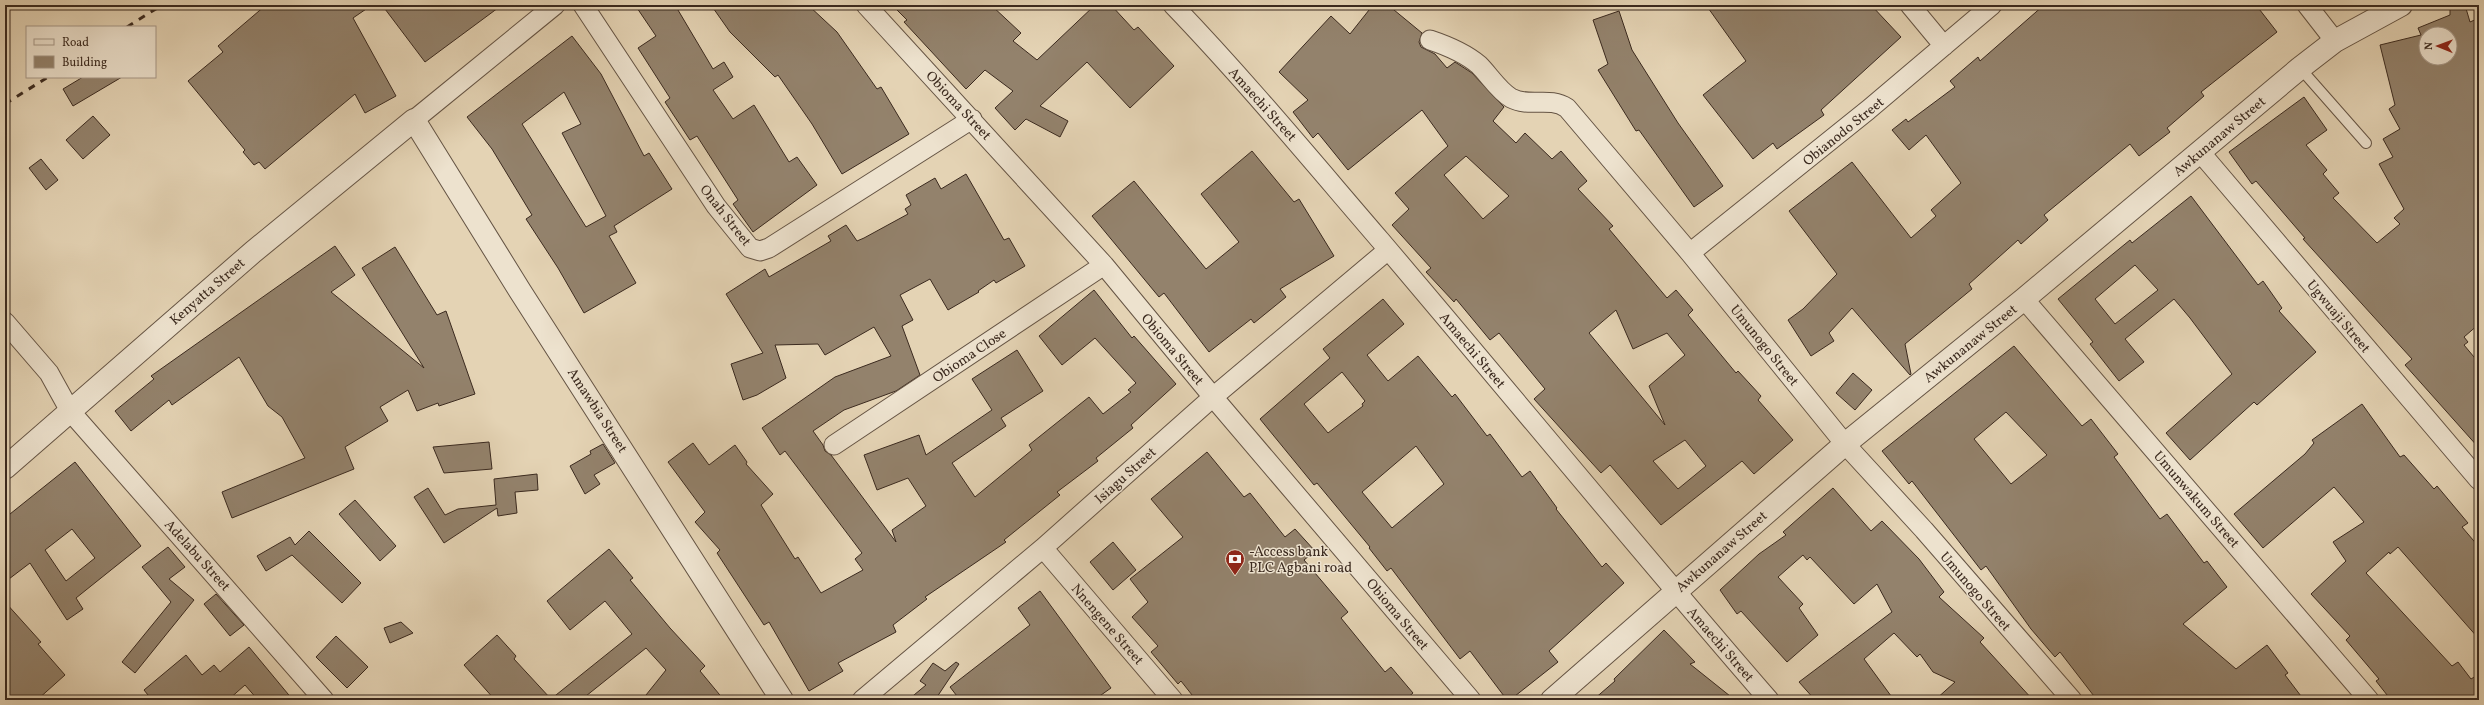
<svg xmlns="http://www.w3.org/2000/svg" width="2484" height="705" font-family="Vollkorn,serif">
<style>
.building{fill:#93826c;stroke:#3b2a1f;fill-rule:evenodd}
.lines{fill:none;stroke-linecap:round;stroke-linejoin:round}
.service-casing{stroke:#655444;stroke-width:12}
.minor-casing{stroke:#655444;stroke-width:21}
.tertiary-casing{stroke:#655444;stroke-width:24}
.service{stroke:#ede2ce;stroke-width:10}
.minor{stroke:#ede2ce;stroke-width:19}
.tertiary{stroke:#ede2ce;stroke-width:22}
.rail{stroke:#3b2a1f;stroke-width:3;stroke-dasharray:7 7;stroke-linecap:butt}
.labels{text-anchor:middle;stroke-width:3;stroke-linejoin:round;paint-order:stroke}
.street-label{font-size:14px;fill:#3b2a1f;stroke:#ede2ce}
.poi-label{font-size:14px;fill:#3b2a1f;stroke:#ede2ce;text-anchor:start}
</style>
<rect width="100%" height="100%" fill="#e4d3b4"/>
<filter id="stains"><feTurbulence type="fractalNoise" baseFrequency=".005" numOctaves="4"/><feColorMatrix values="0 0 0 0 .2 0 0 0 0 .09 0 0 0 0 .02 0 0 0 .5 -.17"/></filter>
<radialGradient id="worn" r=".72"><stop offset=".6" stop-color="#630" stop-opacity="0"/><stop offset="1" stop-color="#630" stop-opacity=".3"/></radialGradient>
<path class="building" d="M266 5H372L353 18 396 96 365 113 355 94 265 169 259 162 254 165 243 152 245 150 188 81 223 52 218 46Z
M382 5H502L425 62Z
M635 5H675L713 69 724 62 733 77 713 90 733 119 754 105 789 162 797 157 817 185 753 232 733 204 738 200 697 136 690 140 665 102 670 98 638 48 656 36Z
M711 5H808L837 32 877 89 881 87 909 134 842 174 812 124 778 75 775 77 730 32Z
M892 5H991L1021 33 1013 41 1037 60 1095 5H1111L1134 30 1138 27 1174 66 1130 108 1087 62 1040 106 1068 121 1060 137 1026 119 1015 130 995 108 1013 91 985 70 966 89 904 22 907 20Z
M1373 5H1388L1422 33 1419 42 1421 47 1435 54 1447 68 1455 62 1472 73 1504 107 1493 121 1516 143 1525 133 1552 159 1561 151 1587 181 1578 189 1613 226 1609 229 1667 298 1676 290 1693 310 1688 315 1736 373 1738 371 1761 396 1758 400 1793 440 1754 474 1742 461 1661 525 1610 465 1601 473 1534 399 1545 389 1499 333 1490 340 1456 299 1454 302 1426 272 1431 268 1392 225 1409 209 1395 193 1448 146 1422 110 1348 170 1318 133 1313 138 1293 112 1308 100 1279 72 1331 16 1350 34ZM1466 156 1509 196 1483 219 1444 175ZM1616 310 1633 349 1667 333 1685 355 1649 386 1665 425 1589 333ZM1685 440 1706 466 1678 489 1653 461Z
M1706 5H1871L1901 37 1821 110 1824 115 1777 149 1773 143 1753 159 1703 95 1746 61Z
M2044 5H2256L2277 32 2201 92 2204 96 2167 128 2170 132 2139 156 2130 144 2044 215 2048 220 2021 244 2018 240 1969 284 1972 289 1905 344 1911 374 1910 375 1852 308 1829 333 1834 341 1811 356 1788 320 1803 309 1837 274 1789 211 1852 162 1911 238 1936 216 1931 210 1961 183 1926 135 1909 150 1892 130 1906 119 1908 122 1955 87 1950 81 1978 57 1980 61Z
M2450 5H2465L2470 22 2479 18V324L2464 337 2468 342 2464 345 2479 363V448L2405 365 2412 359 2303 239 2305 238 2256 181 2252 184 2229 152 2304 97 2327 130 2306 145 2327 170 2323 174 2339 193 2333 198 2377 243 2400 224 2394 218 2404 209 2379 164 2393 157 2383 139 2400 129 2389 109 2395 105 2380 45 2421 35 2418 28 2450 15ZM2426 34H2450V58H2426Z
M1619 11 1632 50 1678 123 1723 186 1694 207 1639 130 1636 131 1598 70 1608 64 1593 20Z
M572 36 601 74 644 156 649 153 672 189 614 226 617 232 609 236 636 283 584 313 558 268 526 219 532 215 492 149 467 117ZM564 92 581 124 562 133 606 216 586 227 522 124Z
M83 77H122L73 106 63 89Z
M93 116 110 135 83 159 66 140Z
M1252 151 1294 202 1299 199 1334 256 1280 289 1286 297 1254 323 1251 319 1209 352 1164 293 1159 297 1092 216 1134 181 1206 269 1239 242 1201 194Z
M41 159 58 180 46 190 29 168Z
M966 174 1004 240 1009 238 1025 266 996 283 994 280 978 291 979 292 948 310 930 279 900 295 913 320 902 326 920 375 896 391 844 410 813 431 823 445 825 451 831 455 896 542 892 530 926 506 908 478 877 490 864 455 919 435 926 455 992 410 972 379 1017 350 1043 391 1001 418 1006 426 952 463 975 497 1032 450 1029 445 1089 397 1103 414 1131 392 1128 390 1136 383 1095 338 1062 365 1039 336 1094 290 1132 338 1134 336 1176 384 1131 425 1133 428 1096 458 1098 461 1057 492 1060 495 1004 540 1006 542 925 597 927 599 893 625 896 632 838 663 843 671 809 691 769 622 764 625 717 553 720 550 695 522 705 512 668 462 693 443 709 465 735 445 747 462 746 464 773 494 761 505 795 559 798 557 821 593 863 570 855 559 862 553 785 451 780 455 762 428 835 377 891 356 874 327 825 355 818 344 775 345 786 378 757 395 743 400 731 364 763 353 726 294 765 269 769 277 831 241 828 236 846 225 857 241 864 238 908 214 905 209 911 205 906 195 935 178 941 189Z
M2191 196 2258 285 2263 281 2282 308 2279 311 2316 352 2257 405 2254 402 2190 460 2166 433 2232 374 2190 318 2174 299 2125 339 2144 362 2119 381 2090 344 2093 342 2058 299 2130 240 2132 243ZM2135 265 2158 290 2115 324 2095 299Z
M335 246 355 275 331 292 424 368 362 268 395 247 437 315 446 311 475 394 439 406 438 403 417 411 408 390 380 407 388 421 345 447 354 469 232 518 222 492 305 458 282 417 268 406 239 357 172 405 169 400 131 431 115 411 154 379 151 376Z
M1383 299 1404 324 1367 355 1388 381 1418 356 1452 397 1455 394 1487 436 1490 434 1522 477 1530 471 1557 508 1556 509 1602 567 1606 563 1624 583 1549 651 1558 662 1510 700H1507L1470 651 1460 659 1391 568 1387 571 1369 548 1370 547 1317 483 1314 485 1260 419 1330 358 1323 349ZM1342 372 1365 401 1362 404 1363 406 1328 433 1304 404ZM1416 446 1444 484 1392 528 1362 492Z
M2014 346 2082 426 2091 419 2118 454 2114 457 2160 519 2167 514 2204 563 2207 561 2227 587 2183 624 2236 669 2267 645 2288 673 2285 675 2304 700H2097L2060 652 2055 657 2031 629 1986 566 1981 570 1912 481 1909 484 1882 451ZM2006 412 2047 455 2011 484 1974 439Z
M1853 373 1872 390 1855 410 1836 393Z
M2362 404 2400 457 2404 455 2434 489 2437 486 2468 523 2462 527 2479 547V639L2398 547 2390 554 2389 552 2366 573 2452 666 2458 662 2471 679 2479 674V700H2391L2376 681 2379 679 2346 640 2350 636 2311 594 2346 561 2333 542 2364 522 2334 487 2263 548 2234 514 2305 454 2314 443 2312 440Z
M489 442 492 469 444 473 433 447Z
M603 444 615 463 594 475 600 484 585 494 570 466 591 454 590 451Z
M1207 452 1244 497 1250 493 1285 537 1295 529 1315 551 1304 560 1348 612 1341 618 1385 672 1391 667 1413 693 1405 700H1196L1181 681 1178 684 1151 652 1158 646 1132 617 1148 602 1130 579 1183 537 1151 499Z
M75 462 141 546 76 598 83 609 67 620 30 563 5 582V518ZM72 529 95 558 66 581 45 550Z
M537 474 538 490 515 492 517 513 498 516 497 508 444 543 414 497 428 488 445 515 458 509 496 505 494 479Z
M1833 488 1871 531 1882 521 1919 559 1944 592 1939 597 1984 638 1980 642 2033 700H1935L1955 682 1933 672 1920 654 1917 657 1894 633 1864 659 1894 700H1815L1799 682 1892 612 1877 584 1854 604 1810 557 1807 560 1803 555 1778 577 1803 604 1799 608 1818 635 1787 662 1741 611 1737 614 1720 590 1759 554 1786 535 1783 532Z
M355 500 396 546 380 561 339 514Z
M309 531 361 583 342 603 292 555 266 571 257 556 290 537 295 545Z
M1113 542 1136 570 1113 590 1090 562Z
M168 547 185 567 169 579 194 600 135 673 122 662 171 602 142 567Z
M609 549 633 578 630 580 670 628 705 666 700 671 724 700H642L666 670 646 648 581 700H495L464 665 497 635 516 656 514 659 551 699 632 634 605 601 570 630 547 601Z
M1040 591 1111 688 1094 700H960L950 687 1030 625 1018 608Z
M216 594 244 625 230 636 204 604Z
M5 602 41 642 38 644 65 675 37 700H5Z
M401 622 413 633 390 643 384 628Z
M1664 630 1695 662 1690 664 1735 700H1593L1615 681 1614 679Z
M336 636 368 667 347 688 316 657Z
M249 647 293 700H258L245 685 228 700H152L144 690 186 655 202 675 214 665 220 672Z
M956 662 959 664 935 700H908L926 685 920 681 933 663 945 671Z"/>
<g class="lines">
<defs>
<path id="service" d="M2300 68 2366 143"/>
<path id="minor" d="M583 5 716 206 750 248 760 251 769 248 972 119
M866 5 1104 265 1213 397 1471 700
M1173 5C1245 80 1312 161 1380 240 1510 393 1637 548 1769 700
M1910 5 1944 46
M2307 5 2335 41
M1430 40C1448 46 1465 53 1479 65 1489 75 1499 91 1511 98 1530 108 1549 96 1567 108L1690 253 1845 444 1924 530 2072 700
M414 120 555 5
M2200 152 2479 480
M1690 253 1868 110 1992 5
M2024 299 2369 700
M5 322 49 373 70 411 324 700
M834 445 1104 265
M1043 548 1173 700
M862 700 1043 548 1213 397 1388 250"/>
<path id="tertiary" d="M5 468 253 252 414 120 520 291 782 700
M1552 700 1845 444 2024 299 2300 68 2335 41 2401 5"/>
</defs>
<use href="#service" class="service-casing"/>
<use href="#minor" class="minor-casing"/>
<use href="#tertiary" class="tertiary-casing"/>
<use href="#service" class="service"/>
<use href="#minor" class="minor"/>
<use href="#tertiary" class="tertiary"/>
<path class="rail" d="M127 27 162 5
M5 104 48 77"/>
</g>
<defs>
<symbol id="bank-pin" viewBox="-11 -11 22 30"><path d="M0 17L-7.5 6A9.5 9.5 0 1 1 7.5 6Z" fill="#8f2418" stroke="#ede2ce"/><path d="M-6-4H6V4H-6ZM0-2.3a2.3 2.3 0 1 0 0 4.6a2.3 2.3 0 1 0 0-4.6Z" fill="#fff"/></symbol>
</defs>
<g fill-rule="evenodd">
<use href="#bank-pin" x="1224" y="548" width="22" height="30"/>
</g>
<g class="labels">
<g class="street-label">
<text transform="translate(1263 104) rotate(48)" y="5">Amaechi Street</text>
<text transform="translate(959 105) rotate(47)" y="5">Obioma Street</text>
<text transform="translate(1843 131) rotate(-39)" y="5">Obianodo Street</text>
<text transform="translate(2219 136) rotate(-40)" y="5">Awkunanaw Street</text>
<text transform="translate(726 215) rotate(52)" y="5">Onah Street</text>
<text transform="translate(207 291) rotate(-41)" y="5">Kenyatta Street</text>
<text transform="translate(2339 316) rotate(50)" y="5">Ugwuaji Street</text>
<text transform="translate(1970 343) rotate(-39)" y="5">Awkunanaw Street</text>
<text transform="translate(1765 345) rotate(51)" y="5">Umunogo Street</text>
<text transform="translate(1173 349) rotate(50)" y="5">Obioma Street</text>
<text transform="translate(1473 350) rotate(50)" y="5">Amaechi Street</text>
<text transform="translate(969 355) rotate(-34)" y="5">Obioma Close</text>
<text transform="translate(598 410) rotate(57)" y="5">Amawbia Street</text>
<text transform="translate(1125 475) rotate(-42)" y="5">Isiagu Street</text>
<text transform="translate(2197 499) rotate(49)" y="5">Umunwakum Street</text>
<text transform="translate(1721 551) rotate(-41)" y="5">Awkunanaw Street</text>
<text transform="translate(198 555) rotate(48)" y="5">Adelabu Street</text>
<text transform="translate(1976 591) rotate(49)" y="5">Umunogo Street</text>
<text transform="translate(1398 614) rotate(50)" y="5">Obioma Street</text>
<text transform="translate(1108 624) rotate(49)" y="5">Nnengene Street</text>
<text transform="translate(1721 644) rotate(49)" y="5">Amaechi Street</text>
</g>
<g class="poi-label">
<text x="1249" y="556">-Access bank<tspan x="1249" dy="16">PLC Agbani road</tspan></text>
</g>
</g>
<rect width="2484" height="705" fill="none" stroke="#e4d3b4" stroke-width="20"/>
<rect x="6" y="6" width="2472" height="693" fill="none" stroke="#3b2a1f" stroke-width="2"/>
<rect x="10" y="10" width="2464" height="685" fill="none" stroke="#3b2a1f"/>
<rect x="26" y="26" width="130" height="52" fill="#ede2ce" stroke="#a69888"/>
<rect x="34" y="39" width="20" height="6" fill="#ede2ce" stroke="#a69888"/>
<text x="62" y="46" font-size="12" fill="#3b2a1f">Road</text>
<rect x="34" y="56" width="20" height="12" fill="#93826c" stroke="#a69888"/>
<text x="62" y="66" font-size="12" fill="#3b2a1f">Building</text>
<g transform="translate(2438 46) rotate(271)"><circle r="19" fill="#ede2ce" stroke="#a69888"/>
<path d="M0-3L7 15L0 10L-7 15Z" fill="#8f2418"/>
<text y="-6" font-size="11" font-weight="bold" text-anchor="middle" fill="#3b2a1f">N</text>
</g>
<rect width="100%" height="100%" filter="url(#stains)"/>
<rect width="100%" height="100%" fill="url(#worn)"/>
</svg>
